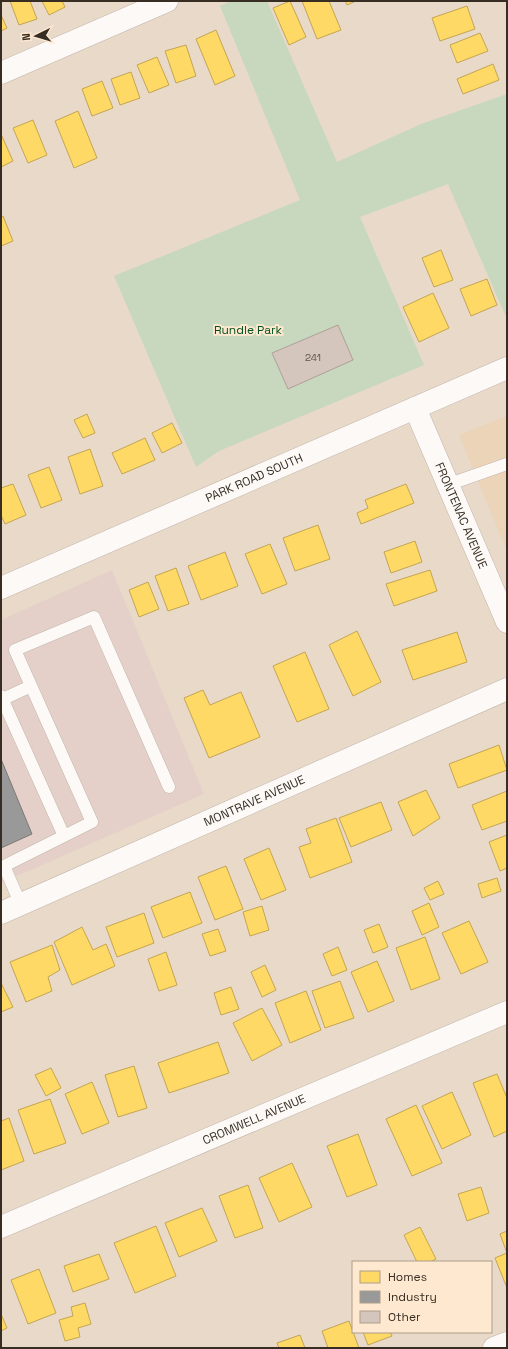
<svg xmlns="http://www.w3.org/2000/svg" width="508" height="1349" font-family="'Space Grotesk',sans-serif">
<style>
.built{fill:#ecd4b9}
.industrial{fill:#e4d0c8}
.green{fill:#c8d8be}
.homes{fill:#ffd966;stroke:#c3a552}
.industry{fill:#999;stroke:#7c7975}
.building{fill:#d4c5bd;stroke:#aea098}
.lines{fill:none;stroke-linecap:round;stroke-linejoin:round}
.lane-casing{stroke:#c2b6aa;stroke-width:13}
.street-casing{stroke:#c2b6aa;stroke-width:23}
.secondary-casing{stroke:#c2b6aa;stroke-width:23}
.lane{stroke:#fcf9f7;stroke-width:12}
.street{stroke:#fcf9f7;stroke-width:22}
.secondary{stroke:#fcf9f7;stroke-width:22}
.labels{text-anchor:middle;stroke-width:4;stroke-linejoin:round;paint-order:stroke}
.number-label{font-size:10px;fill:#5e5349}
.park-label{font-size:12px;fill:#00511f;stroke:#fee8d0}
.street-label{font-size:12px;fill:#372d22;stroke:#fee8d0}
</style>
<rect width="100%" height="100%" fill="#e8d9c9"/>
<path class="built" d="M507 416V551L459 435Z"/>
<path class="industrial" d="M112 570 204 794 1 883V620Z"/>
<path class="green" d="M231 1H267L337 162 421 124 507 94V319L448 184 360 217 424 365 219 451 196 467 114 276 300 200 220 6Z"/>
<path class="homes" d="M10 1H30L37 19 19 25Z
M42 1H62L65 7 49 15Z
M290 1 306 37 289 45 273 8Z
M302 1H329L341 30 317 39Z
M345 1H356L347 5Z
M467 6 475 29 440 41 432 18Z
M1 15 7 28 1 31Z
M216 30 235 76 215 85 196 39Z
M480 33 488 51 457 63 450 45Z
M186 45 196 76 176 83 165 51Z
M157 57 169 85 149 93 137 65Z
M493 64 499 80 463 94 457 79Z
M131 72 140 98 120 105 111 79Z
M102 81 113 108 92 116 82 89Z
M78 111 97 158 74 168 55 121Z
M33 120 47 155 28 163 13 128Z
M1 134 13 161 1 167Z
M3 216 13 241 1 246V217Z
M441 250 453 280 434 287 422 258Z
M487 279 497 305 471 316 460 289Z
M433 293 449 328 419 342 403 307Z
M87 414 95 433 83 438 74 420Z
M172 423 182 443 162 453 152 433Z
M145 438 155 460 122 474 112 453Z
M90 449 103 486 80 494 68 457Z
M49 467 62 500 41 508 28 475Z
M13 484 26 515 5 524 1 515V488Z
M406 484 414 503 361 524 357 513 368 508 365 500Z
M318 525 330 559 295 571 283 538Z
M415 541 422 562 391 573 384 552Z
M270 544 287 584 262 594 245 554Z
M225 552 238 586 201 600 188 566Z
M176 568 189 604 168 611 155 576Z
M430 570 437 591 394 606 386 584Z
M148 582 159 609 139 617 129 590Z
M357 631 381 682 353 696 329 645Z
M457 632 467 662 413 680 402 650Z
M305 652 329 709 297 722 273 666Z
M203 690 210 705 241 692 260 737 209 758 184 698Z
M499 745 507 770 458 788 449 764Z
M426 790 440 818 413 836 398 802Z
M507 791V821L482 830 472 805Z
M381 802 392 830 351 847 339 818Z
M336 818 352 862 310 878 299 847 311 843 306 829Z
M507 835V868L500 871 489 842Z
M269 848 286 890 261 900 244 859Z
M226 866 243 909 215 920 198 877Z
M497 878 501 891 482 898 478 884Z
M438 881 444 894 430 900 424 888Z
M190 892 202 923 163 938 151 907Z
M429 903 439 927 422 935 412 911Z
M262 906 269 930 250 936 243 912Z
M144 913 154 943 117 957 106 927Z
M469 921 488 962 461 974 442 933Z
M379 924 388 947 373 953 364 930Z
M82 927 93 950 106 944 115 966 72 985 54 942Z
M218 929 226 951 210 956 202 934Z
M425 937 440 979 411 990 396 948Z
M52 945 60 970 48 977 52 991 26 1002 10 962Z
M338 947 347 970 332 976 323 954Z
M166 952 177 985 159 991 148 959Z
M377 961 394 1001 368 1012 351 972Z
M265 965 276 990 262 997 251 972Z
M340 981 354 1018 325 1028 312 991Z
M1 983 13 1007 1 1012Z
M231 987 239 1009 221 1015 214 993Z
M306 991 321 1030 290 1043 275 1003Z
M262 1008 282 1045 252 1061 233 1023Z
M218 1042 229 1073 169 1093 158 1063Z
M134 1066 147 1108 118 1117 105 1075Z
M51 1068 61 1088 46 1096 35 1075Z
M497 1074 507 1098V1131L494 1137 473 1083Z
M92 1082 109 1123 82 1134 65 1094Z
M452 1092 471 1135 442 1149 422 1106Z
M50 1099 66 1143 34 1154 18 1110Z
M416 1105 442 1163 412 1176 386 1119Z
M9 1118 24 1161 1 1170V1121Z
M358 1134 377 1185 347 1197 327 1146Z
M292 1163 312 1207 279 1222 259 1178Z
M248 1185 263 1228 235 1238 219 1196Z
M481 1187 489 1213 467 1221 458 1194Z
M202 1208 217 1241 179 1257 165 1223Z
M156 1226 176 1276 135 1293 114 1243Z
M420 1227 436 1259 430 1262H417L404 1235Z
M507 1231V1288L495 1258 507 1253 500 1234Z
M99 1254 109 1279 73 1292 64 1266Z
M39 1269 56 1313 28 1324 11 1280Z
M85 1303 91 1324 78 1328 80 1337 65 1341 59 1320 73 1316 71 1307Z
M1 1314 7 1328 1 1331Z
M349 1321 359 1348H328L322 1331Z
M363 1332H390L392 1336 368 1345Z
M300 1335 305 1348H279L277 1343Z"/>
<path class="industry" d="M1 759 32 834 1 848Z"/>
<path class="building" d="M338 325 353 360 288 389 272 353Z"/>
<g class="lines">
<defs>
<path id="lane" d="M447 485 507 464
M1 696 64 836
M3 699 31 686
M21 905 4 866 92 822 15 650 94 617 169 787"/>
<g id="street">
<path d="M1 73 167 1"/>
<path id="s1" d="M415 408 507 622"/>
<path id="s2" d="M1 913 507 689"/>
<path id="s3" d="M1 1227 507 1012"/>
<path d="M494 1348 507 1343"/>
</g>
<g id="secondary">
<path id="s4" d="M1 588 507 368"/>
</g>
</defs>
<use href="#lane" class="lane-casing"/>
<use href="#street" class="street-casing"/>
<use href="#secondary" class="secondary-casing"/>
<use href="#lane" class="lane"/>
<use href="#street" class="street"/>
<use href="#secondary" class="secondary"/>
</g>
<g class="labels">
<g class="number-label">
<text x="313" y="361">241</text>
</g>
<g class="park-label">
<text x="248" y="334">Rundle Park</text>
</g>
<g class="street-label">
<text dy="4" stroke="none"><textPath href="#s4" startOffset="276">PARK ROAD SOUTH</textPath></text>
<text dy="4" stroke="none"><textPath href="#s1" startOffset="117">FRONTENAC AVENUE</textPath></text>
<text dy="4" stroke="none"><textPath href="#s2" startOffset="277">MONTRAVE AVENUE</textPath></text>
<text dy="4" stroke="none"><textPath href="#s3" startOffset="275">CROMWELL AVENUE</textPath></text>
</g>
</g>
<rect width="508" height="1349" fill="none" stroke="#372d22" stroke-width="4"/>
<rect x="352" y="1261" width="140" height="72" fill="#fee8d0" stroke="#ae9d8a"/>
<rect x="360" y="1271" width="20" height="12" fill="#ffd966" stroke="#ae9d8a"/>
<text x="388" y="1281" font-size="12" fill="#372d22">Homes</text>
<rect x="360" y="1291" width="20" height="12" fill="#999999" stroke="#ae9d8a"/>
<text x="388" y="1301" font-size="12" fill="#372d22">Industry</text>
<rect x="360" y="1311" width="20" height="12" fill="#d4c5bd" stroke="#ae9d8a"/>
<text x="388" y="1321" font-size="12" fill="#372d22">Other</text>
<g transform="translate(36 36) rotate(265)" stroke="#fee8d0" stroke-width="3" paint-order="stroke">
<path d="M0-3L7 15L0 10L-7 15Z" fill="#372d22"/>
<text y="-6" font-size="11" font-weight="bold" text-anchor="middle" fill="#372d22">N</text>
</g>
</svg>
